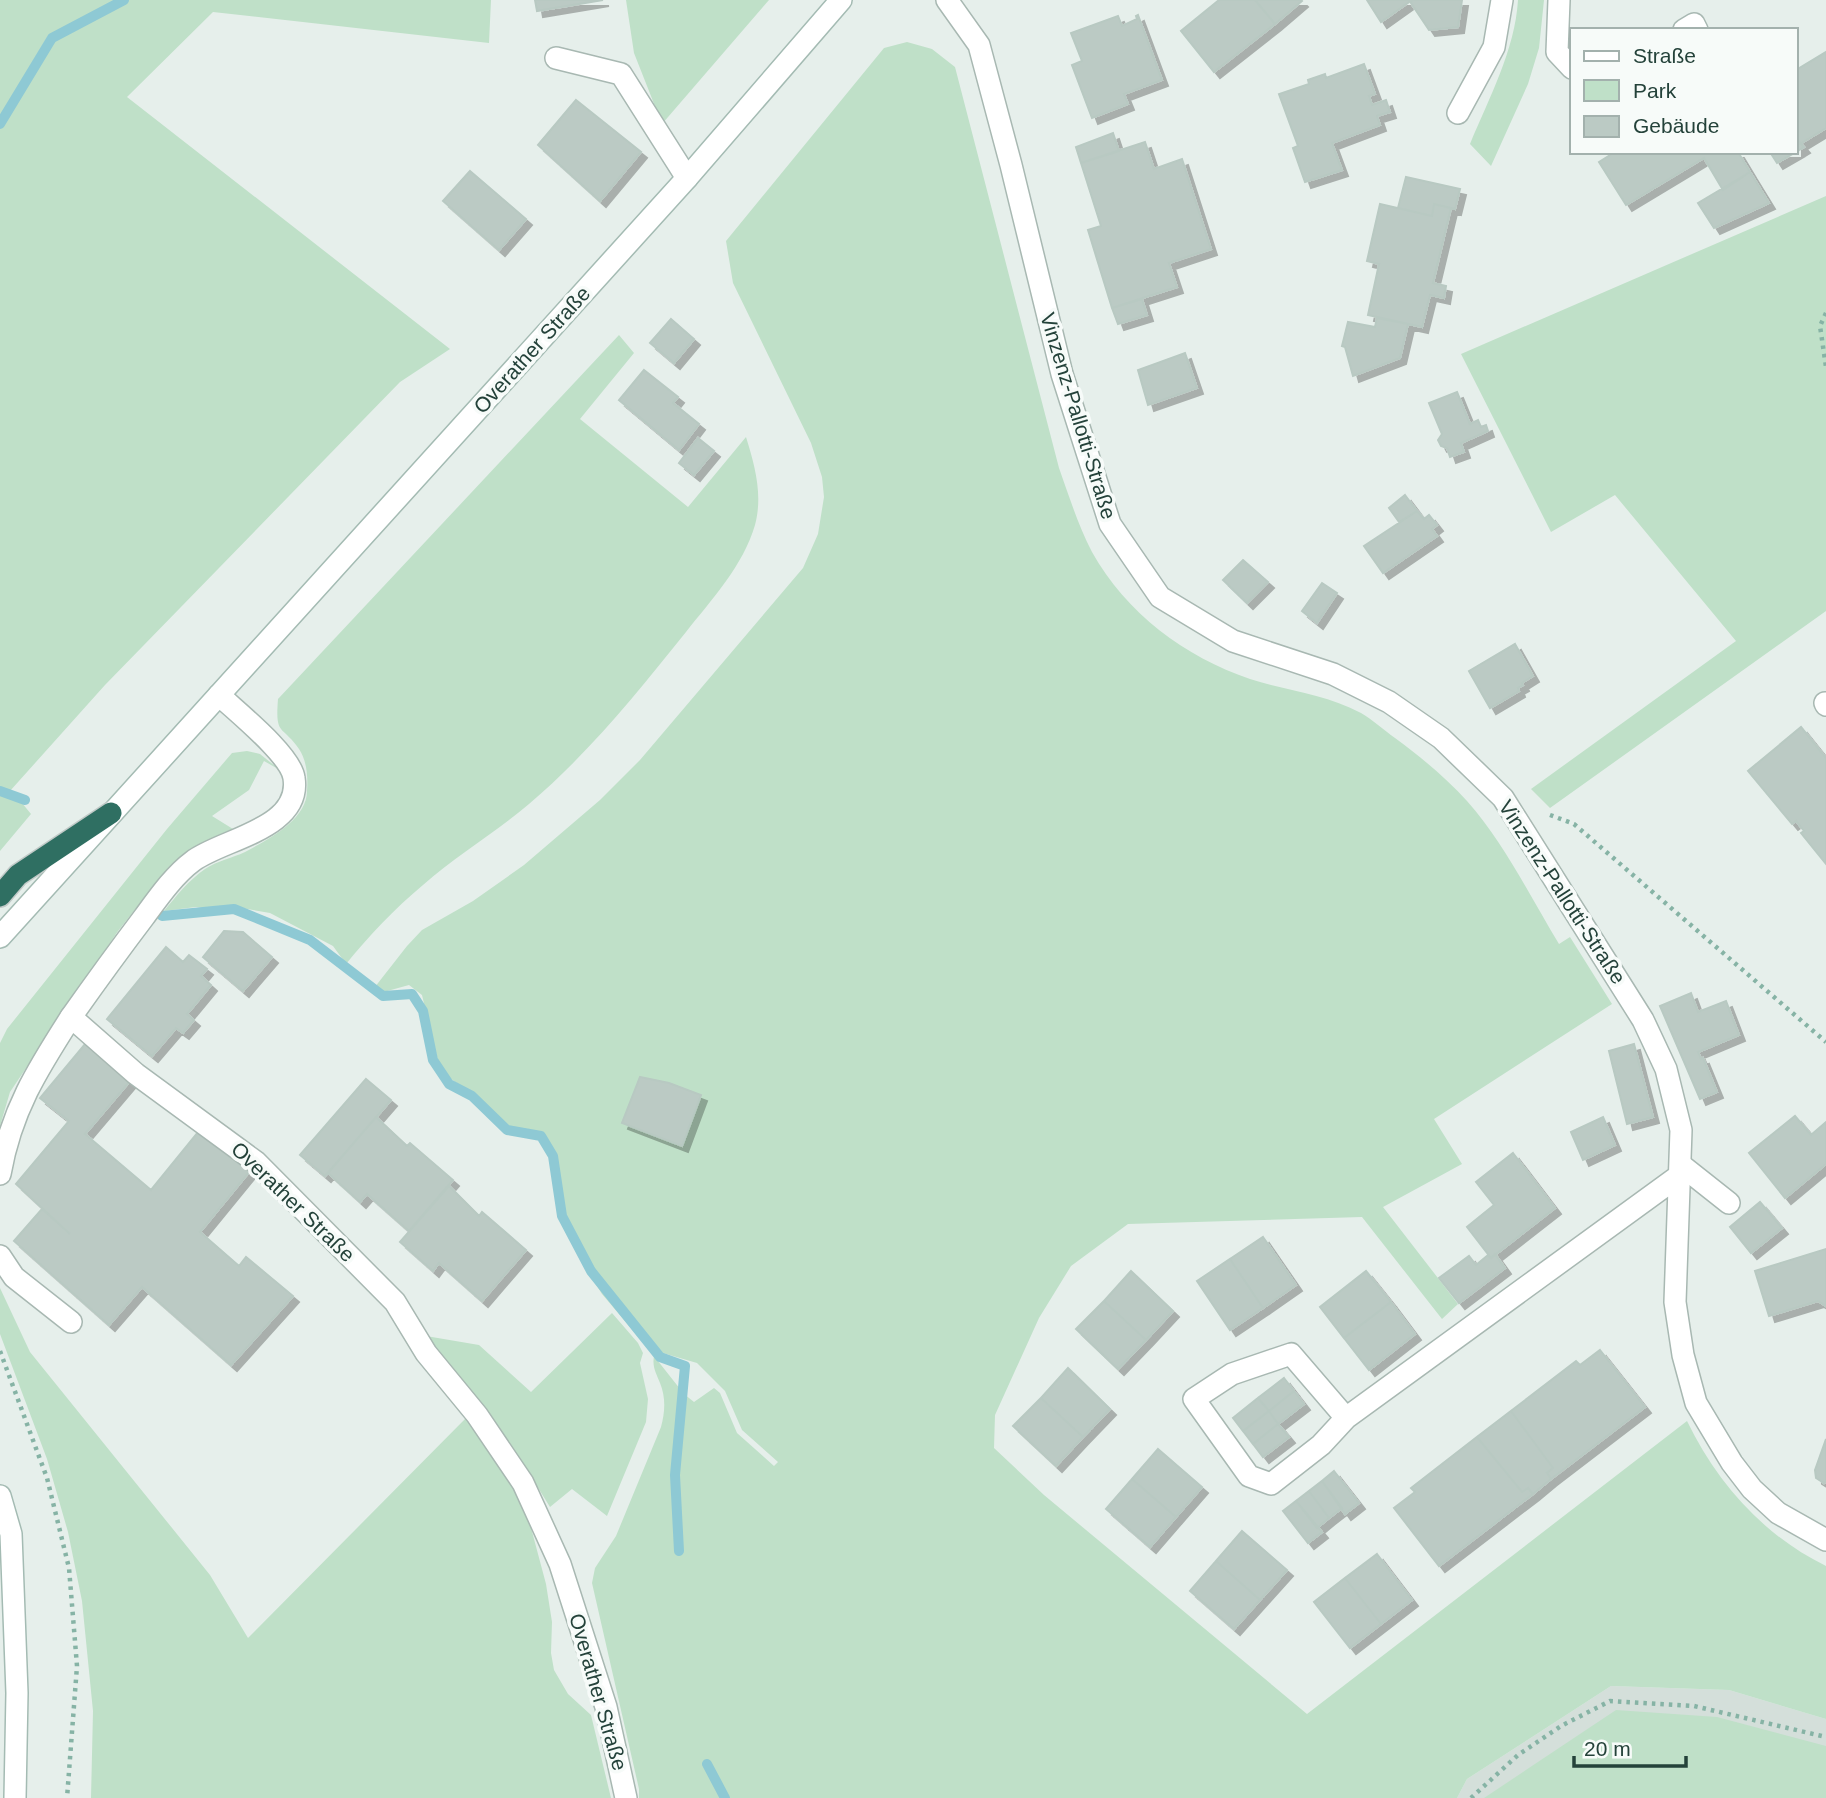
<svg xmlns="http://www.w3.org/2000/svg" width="1826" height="1798" font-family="Helvetica,sans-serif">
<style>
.built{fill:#d4dfda}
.green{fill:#bfe0c8}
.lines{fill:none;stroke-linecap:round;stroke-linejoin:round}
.stream{stroke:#8ec9d4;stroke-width:10}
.building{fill:#bbcac4;stroke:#b8c9c2;stroke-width:2;filter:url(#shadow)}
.lane-casing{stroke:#a8b8b2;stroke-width:24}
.street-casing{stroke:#a8b8b2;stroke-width:24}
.secondary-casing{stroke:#a4bbb3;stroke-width:24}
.highway-casing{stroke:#c2cac8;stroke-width:24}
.path{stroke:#86b3a5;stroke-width:4.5;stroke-dasharray:3.5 5;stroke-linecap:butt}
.lane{stroke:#fff;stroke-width:21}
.street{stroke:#fff;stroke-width:21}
.secondary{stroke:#fff;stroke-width:21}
.highway{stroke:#2f6f62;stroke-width:21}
.labels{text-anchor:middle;stroke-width:7;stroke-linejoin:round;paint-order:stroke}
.street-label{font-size:21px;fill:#24423a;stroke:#f7fbf9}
</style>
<defs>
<filter id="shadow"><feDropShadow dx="6" dy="6" stdDeviation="0" flood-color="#0004"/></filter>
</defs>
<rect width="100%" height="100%" fill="#e6efeb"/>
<path class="built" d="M1611 1686 1729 1690 1826 1719V1798H1457L1467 1779Z"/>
<path class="green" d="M0 0H117L48 36 0 116Z
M124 0H491L489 43 213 12 127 97 450 349 400 382 105 685 10 791 0 788V127L53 40Z
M626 0H769L662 124 634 53Z
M1518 0H1544L1539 48 1528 84 1491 166 1470 144C1489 98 1515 50 1518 0Z
M907 42 932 49 955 67 1059 468C1069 496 1078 525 1092 552 1126 613 1185 657 1250 679 1287 691 1326 694 1361 713 1373 720 1384 730 1395 738 1421 757 1446 778 1467 801 1504 843 1530 896 1559 944L1570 937 1612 1004 1434 1119 1462 1164 1383 1207 1458 1304 1442 1319 1362 1217 1128 1224 1071 1266 1039 1318 995 1415 994 1448 1044 1495 1307 1714 1687 1421C1717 1483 1764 1536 1826 1566V1719L1729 1690 1611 1686 1467 1779 1457 1798H639V1789L592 1583 595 1568 616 1536 661 1427C665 1412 666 1398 660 1383 656 1373 652 1367 654 1356L684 1394 694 1402 714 1388 720 1393 737 1433 774 1466 778 1462 742 1430 725 1391 697 1363 656 1351 641 1340 602 1294 580 1259 561 1223 556 1196V1175L547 1139C533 1131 518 1130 504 1124 483 1115 478 1100 462 1087 454 1080 447 1078 440 1069L422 995 409 985 380 993 371 992 407 946 422 930 473 901 524 865 600 800 640 760 803 568 818 534 824 497 822 477 811 443 733 283 726 241 884 48Z
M1826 196V611L1550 808 1531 789 1736 641 1615 495 1551 532 1461 354Z
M619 335 634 353 580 419 688 507 746 437C755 466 763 495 755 525 743 566 712 599 686 632 637 693 589 753 529 804 495 833 456 856 423 885 394 909 369 936 346 964L333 946 270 913 230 906 215 910 196 907 164 911C177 895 188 881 205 869 217 861 232 858 245 852 267 840 307 820 307 791 308 777 307 761 299 749 282 724 275 737 278 699Z
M247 751 260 754 280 770 264 761 249 790 212 816 233 829 190 849 168 868 118 931 10 1092 0 1126V1043L7 1029 167 829 232 753Z
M0 795 22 803 31 814 0 851Z
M0 1288 30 1352 210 1575 248 1638 467 1417 509 1476 530 1524 546 1584 552 1622 551 1653 554 1670 568 1694 591 1715 611 1798H91L93 1711 82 1601 68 1532 47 1459 0 1334Z
M612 1313 638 1343 643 1353 640 1363 648 1399 646 1422 607 1516 572 1489 550 1507C513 1446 473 1390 426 1336L479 1345 531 1392Z
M1616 1710 1717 1717 1826 1746V1798H1484Z"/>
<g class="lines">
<path class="stream" d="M0 124 52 38 124 0
M0 791 25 800
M162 916 234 909 310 940 383 996 412 994 423 1011 433 1060 449 1084 472 1096 507 1130 541 1136 553 1156 562 1216 591 1271 660 1357 685 1366 675 1475 679 1551
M707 1764 725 1798"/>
</g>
<path class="building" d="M535 0H603L537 11Z
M1219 0H1255L1275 24 1214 72 1181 31Z
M1255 0H1301L1302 1 1275 24Z
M1367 0H1412L1381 22Z
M1412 0H1462L1458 27 1429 30 1411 3Z
M1138 15 1162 80 1124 94 1128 104 1092 118 1072 65 1082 61 1071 33 1118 16 1122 26 1137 19 1136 16Z
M1826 52V128L1800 144 1796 138V70Z
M1364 64 1375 94 1369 96 1372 105 1386 100 1390 112 1377 116 1380 125 1332 143 1342 170 1305 182 1293 148 1298 146 1279 94 1309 84 1308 80 1325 74 1326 78Z
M576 100 641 152 600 201 538 145Z
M1113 133 1119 151 1081 163 1076 147Z
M1796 138 1804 147 1796 152Z
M1145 142 1154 169 1182 159 1211 249 1169 263 1177 287 1112 308 1088 230 1101 226 1081 163Z
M1615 152H1738L1750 172 1723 190 1704 158 1626 205 1599 162Z
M1770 152H1796L1777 163Z
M470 171 526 219 499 250 443 201Z
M1750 172 1769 203 1714 228 1698 203Z
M1406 177 1460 189 1455 209 1434 204 1432 216 1398 208Z
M1380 204 1432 216 1434 204 1451 208 1433 283 1446 286 1444 298 1430 295 1422 327 1368 315 1379 264 1367 261Z
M1142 299 1147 315 1118 324 1112 308Z
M1377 318 1408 324 1400 358 1353 376 1345 347 1342 346 1348 322 1375 327Z
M671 319 694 339 674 363 650 343Z
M1185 353 1197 388 1148 405 1138 370Z
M644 370 678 397 673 403 699 424 679 450 619 400Z
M1457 392 1470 424 1478 420 1481 427 1486 425 1488 431 1461 443 1464 452 1450 457 1447 448 1441 446 1438 440 1442 434 1429 403Z
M698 438 714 451 694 475 679 463Z
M1405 495 1417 511 1399 522 1389 508Z
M1417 511 1424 519 1429 515 1437 525 1432 529 1437 536 1383 573 1364 546Z
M1243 560 1268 582 1247 603 1223 580Z
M1322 583 1337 593 1317 623 1302 611Z
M1515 644 1533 676 1522 683 1523 685 1518 688 1519 691 1490 708 1469 671Z
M1801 727 1826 758V864L1801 833 1804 831 1796 821 1792 824 1748 771Z
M224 931 243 932 272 957 243 991 203 957Z
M166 947 183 962 189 955 207 969 201 976 211 985 187 1014 194 1020 183 1033 176 1028 152 1056 107 1019Z
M1691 993 1698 1012 1726 1001 1739 1035 1698 1052 1701 1059 1703 1058 1717 1092 1700 1099 1660 1006Z
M86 1043 131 1080 85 1134 151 1190 199 1131 250 1171 200 1232 239 1266 246 1257 293 1296 231 1365 142 1287 109 1325 14 1241 42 1209 70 1234 16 1184 69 1121 40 1098Z
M1634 1044 1653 1117 1627 1124 1609 1051Z
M640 1077 669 1083 701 1095 682 1146 622 1123Z
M366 1079 391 1100 325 1176 300 1155Z
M1795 1116 1811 1135 1826 1122V1164L1785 1198 1749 1153Z
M376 1117 407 1146 410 1143 453 1180 409 1231 367 1194 360 1202 328 1173Z
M1603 1117 1615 1145 1583 1160 1571 1132Z
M1513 1153 1555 1208 1491 1258 1467 1227 1494 1205 1476 1182Z
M449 1186 479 1216 482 1212 526 1250 482 1301 439 1263 433 1271 400 1242Z
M1760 1202 1782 1228 1751 1253 1730 1227Z
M1263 1237 1296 1285 1263 1308 1230 1259Z
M1826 1249V1306L1818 1301 1769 1316 1755 1271Z
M1495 1254 1505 1268 1459 1303 1439 1278 1469 1256 1476 1265 1488 1255 1491 1258Z
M1230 1259 1263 1308 1230 1330 1197 1281Z
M1131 1271 1173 1311 1146 1340 1104 1301Z
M1366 1271 1391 1302 1344 1338 1320 1307Z
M1104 1301 1146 1340 1118 1369 1076 1329Z
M1391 1302 1415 1334 1369 1370 1344 1338Z
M1600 1350 1645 1407 1551 1479 1547 1473 1553 1468 1511 1411 1576 1361 1580 1365Z
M1068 1368 1110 1409 1083 1437 1041 1398Z
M1284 1378 1294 1391 1269 1411 1258 1398Z
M1294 1391 1304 1404 1278 1424 1269 1411Z
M1041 1398 1083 1437 1056 1466 1013 1426Z
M1258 1398 1269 1411 1243 1431 1233 1418Z
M1269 1411 1278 1424 1253 1444 1243 1431Z
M1511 1411 1553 1468 1547 1473 1551 1479 1533 1494 1528 1488 1522 1492 1477 1437Z
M1278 1424 1289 1437 1263 1457 1253 1444Z
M1477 1437 1522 1492 1528 1488 1533 1494 1439 1566 1394 1508 1415 1492 1411 1488Z
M1826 1439V1482L1824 1483 1816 1478 1815 1470Z
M1158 1449 1202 1487 1176 1517 1132 1479Z
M1334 1471 1359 1503 1345 1514 1322 1481Z
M1132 1479 1176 1517 1150 1547 1106 1509Z
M1322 1481 1342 1508 1329 1518 1309 1491Z
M1309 1491 1329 1518 1317 1528 1296 1501Z
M1296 1501 1322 1532 1308 1543 1283 1511Z
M1242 1531 1287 1570 1260 1600 1216 1561Z
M1377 1554 1412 1600 1381 1624 1345 1578Z
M1216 1561 1260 1600 1234 1629 1190 1591Z
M1345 1578 1381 1624 1350 1648 1314 1602Z"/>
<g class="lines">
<defs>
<path id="lane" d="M1559 0 1557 52 1572 68
M1684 30 1694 24 1697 30
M556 58 621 74 687 178
M1458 113 1494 47 1502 0
M1681 1165 1729 1203
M0 1174C11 1111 37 1070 71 1017
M0 1256 14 1277 71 1322"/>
<path id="street" d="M947 0 979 45 1011 165 1062 374 1110 524 1160 597 1233 641 1333 674 1389 702 1441 738 1503 798 1643 1020 1666 1069 1681 1130 1675 1302 1683 1355 1696 1403 1732 1463 1752 1489 1778 1513 1826 1540
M219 695C237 712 291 755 294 778 302 829 222 839 193 861 174 875 158 898 144 917 119 950 95 983 71 1017L136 1074 256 1162 395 1302 426 1353 477 1415 523 1483 560 1564 606 1707 626 1798
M1825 703 1826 705
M1346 1418 1321 1445 1271 1484 1249 1476 1194 1399 1232 1374 1291 1354 1346 1418 1680 1175"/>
<path id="secondary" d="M0 937 687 178 841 0
M0 1496 11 1534 17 1693 15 1798"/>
<path id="highway" d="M0 896 18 875 111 813"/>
</defs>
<use href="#lane" class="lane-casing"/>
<use href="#street" class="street-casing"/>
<use href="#secondary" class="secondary-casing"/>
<use href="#highway" class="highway-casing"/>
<path class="path" d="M1826 313 1820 326 1826 367
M1550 815 1574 824 1826 1042
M0 1351 47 1478 69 1568 77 1666 67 1798
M1471 1798 1518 1755 1561 1726 1610 1701 1694 1706 1826 1737"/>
<use href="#lane" class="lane"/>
<use href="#street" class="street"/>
<use href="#secondary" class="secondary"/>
<use href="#highway" class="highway"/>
</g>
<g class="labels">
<g class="street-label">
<text transform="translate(532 350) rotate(-48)" y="7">Overather Straße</text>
<text transform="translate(1078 416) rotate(73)" y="7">Vinzenz-Pallotti-Straße</text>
<text transform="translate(1562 892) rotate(57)" y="7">Vinzenz-Pallotti-Straße</text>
<text transform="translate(293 1202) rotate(44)" y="7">Overather Straße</text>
<text transform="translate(598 1692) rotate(74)" y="7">Overather Straße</text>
</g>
</g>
<rect x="1570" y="28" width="228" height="126" fill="#f7fbf9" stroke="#a3b1ad" stroke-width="2"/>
<rect x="1584" y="51" width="35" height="10" fill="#ffffff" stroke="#a3b1ad" stroke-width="2"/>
<text x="1633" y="63" font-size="21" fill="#24423a">Straße</text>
<rect x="1584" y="80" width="35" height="21" fill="#bfe0c8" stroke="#a3b1ad" stroke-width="2"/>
<text x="1633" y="98" font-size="21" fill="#24423a">Park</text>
<rect x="1584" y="116" width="35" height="21" fill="#bbcac4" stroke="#a3b1ad" stroke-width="2"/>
<text x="1633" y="133" font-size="21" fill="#24423a">Gebäude</text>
<path d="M1574 1756v10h112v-10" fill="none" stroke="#24423a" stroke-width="3.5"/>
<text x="1584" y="1756" font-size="21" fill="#24423a" stroke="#f7fbf9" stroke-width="5" paint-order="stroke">20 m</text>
</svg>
